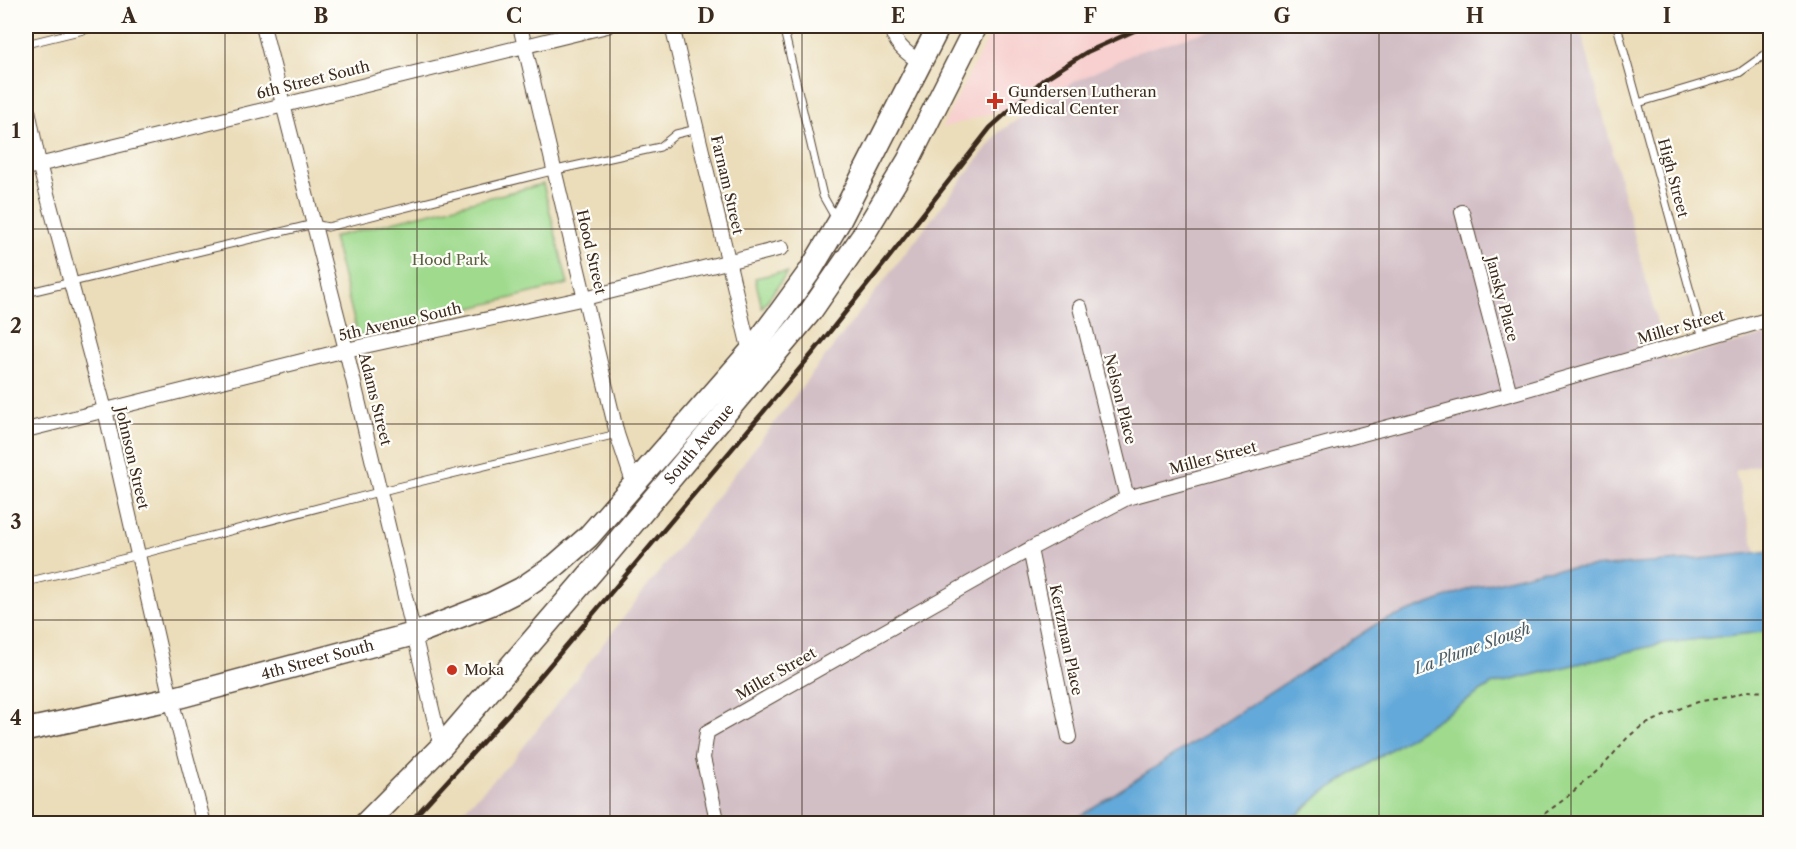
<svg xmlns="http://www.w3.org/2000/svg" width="1796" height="849" font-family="'Libre Caslon Text',serif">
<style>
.built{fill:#f7d0cf}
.industrial{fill:#d2bec5}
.green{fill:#9fda8d;stroke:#6d8256;stroke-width:1.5}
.water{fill:#64a9d9;stroke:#506a7c;stroke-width:1.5}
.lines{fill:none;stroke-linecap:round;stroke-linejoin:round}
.service-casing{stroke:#554535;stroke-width:9}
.minor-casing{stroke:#554535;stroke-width:16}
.trunk-casing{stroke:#554535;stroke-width:25}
.path{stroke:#554535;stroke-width:2;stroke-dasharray:4.5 4.5;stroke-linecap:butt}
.service{stroke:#fff;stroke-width:7}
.minor{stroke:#fff;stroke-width:14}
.trunk{stroke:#fff;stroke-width:22}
.rail{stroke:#3b2a1e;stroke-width:4.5}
.grid{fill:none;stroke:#3b2a1e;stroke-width:1.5;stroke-opacity:0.55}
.poi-dot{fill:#c8321e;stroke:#fdfcf7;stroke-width:2}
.labels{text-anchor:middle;stroke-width:4.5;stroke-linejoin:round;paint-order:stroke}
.street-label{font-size:15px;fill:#3b2a1e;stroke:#fdfcf7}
.poi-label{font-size:15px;fill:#3b2a1e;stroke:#fdfcf7;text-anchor:start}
.park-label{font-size:15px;fill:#595f3f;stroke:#fdfcf7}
.water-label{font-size:16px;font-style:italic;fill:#4b5d69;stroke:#fdfcf7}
.neatline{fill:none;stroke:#3b2a1e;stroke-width:2}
.grid-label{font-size:20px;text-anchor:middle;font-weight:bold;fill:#3b2a1e}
</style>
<rect width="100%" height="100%" fill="#fdfcf7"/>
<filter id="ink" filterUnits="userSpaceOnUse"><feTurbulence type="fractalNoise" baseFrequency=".0167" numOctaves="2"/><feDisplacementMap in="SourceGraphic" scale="12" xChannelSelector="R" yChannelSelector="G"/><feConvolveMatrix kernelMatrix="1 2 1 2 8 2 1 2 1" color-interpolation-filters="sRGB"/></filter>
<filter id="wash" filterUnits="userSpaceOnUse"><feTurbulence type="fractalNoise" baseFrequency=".008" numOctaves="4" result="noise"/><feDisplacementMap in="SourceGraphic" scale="24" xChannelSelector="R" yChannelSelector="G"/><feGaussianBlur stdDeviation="1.35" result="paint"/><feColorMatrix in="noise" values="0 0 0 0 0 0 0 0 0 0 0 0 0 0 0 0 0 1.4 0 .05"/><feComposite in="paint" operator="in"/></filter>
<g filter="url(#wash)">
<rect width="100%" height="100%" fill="#ebddba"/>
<path class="built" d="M994 26H1309L1127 74 942 128Z"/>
<path class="industrial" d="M1225 26H1580L1667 361 1770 334V462L1735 471 1756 552 1682 561 1544 570 1472 588 1378 623 1069 823 450 824 515 758 999 132 1070 84 1137 52Z"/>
<path class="green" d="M543 184 568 284 358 336 333 237Z
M777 273H787L762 308 755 278Z
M1770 631V823L1288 824 1321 794 1491 685 1664 643Z"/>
<path class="water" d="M1770 551V631L1664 643 1491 685 1321 794 1288 823H1069L1378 623 1472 588 1544 570 1682 561Z"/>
</g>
<g filter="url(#ink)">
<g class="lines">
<defs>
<path id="service" d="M783 26 823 196 836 219
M1617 26 1703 338
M26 44 100 26
M1638 103 1739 73 1770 51
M26 293 314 224 328 227 556 170 660 147 676 134 697 129
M26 582 138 555 398 487 617 434"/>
<path id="minor" d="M263 26 346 350 441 747
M520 26 617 434 634 485
M672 26 750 352
M891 26C893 43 906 53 920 62
M26 100 39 164 105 410 171 699 204 824
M26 168 607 26
M1462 212 1510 394
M1080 307 1127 498
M26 430 346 350 585 298 782 248
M1030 549 1069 737
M718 824 703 758 707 732 1030 549 1127 498 1510 394 1770 319"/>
<g id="trunk">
<path id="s1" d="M26 730 171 699 414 634 491 604 521 589 556 565 588 537 750 352 781 311 810 271 839 222 939 26"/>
<path id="s2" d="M365 824 441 747 608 553 811 311 862 237 908 161 976 26"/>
</g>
</defs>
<use href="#service" class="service-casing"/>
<use href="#minor" class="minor-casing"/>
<use href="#trunk" class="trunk-casing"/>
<path class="path" d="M1520 824 1533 820 1544 814 1562 801 1604 765 1628 737 1642 726 1688 705 1702 701 1728 697 1747 691 1770 692"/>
<use href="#service" class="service"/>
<use href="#minor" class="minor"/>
<use href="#trunk" class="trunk"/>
<path class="rail" d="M408 824 512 710 812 354 887 260 990 128 1044 79 1087 52 1145 26"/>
</g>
</g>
<path class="grid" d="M225 26V824M417 26V824M610 26V824M802 26V824M994 26V824M1186 26V824M1379 26V824M1571 26V824M26 229H1770M26 424H1770M26 620H1770"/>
<g class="poi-dot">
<path d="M992 92h6v6h6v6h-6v6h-6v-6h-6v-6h6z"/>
<circle cx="452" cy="670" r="6"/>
</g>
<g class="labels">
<g class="street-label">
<text transform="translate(313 80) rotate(-14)" y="5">6th Street South</text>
<text transform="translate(1673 178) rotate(75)" y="5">High Street</text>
<text transform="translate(727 185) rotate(77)" y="5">Farnam Street</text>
<text transform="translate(591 252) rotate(77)" y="5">Hood Street</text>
<text transform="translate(1502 299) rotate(75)" y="5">Jansky Place</text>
<text transform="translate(400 322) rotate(-13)" y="5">5th Avenue South</text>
<text transform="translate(1681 327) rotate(-16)" y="5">Miller Street</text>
<text transform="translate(375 399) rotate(76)" y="5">Adams Street</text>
<text transform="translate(1120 399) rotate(76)" y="5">Nelson Place</text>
<text dy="5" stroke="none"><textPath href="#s2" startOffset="506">South Avenue</textPath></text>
<text transform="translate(132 458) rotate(77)" y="5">Johnson Street</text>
<text transform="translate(1213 458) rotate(-15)" y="5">Miller Street</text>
<text transform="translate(1066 640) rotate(78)" y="5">Kertzman Place</text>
<text dy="5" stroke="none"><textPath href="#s1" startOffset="300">4th Street South</textPath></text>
<text transform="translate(776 674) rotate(-30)" y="5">Miller Street</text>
</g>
<g class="poi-label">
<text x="1008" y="97">Gundersen Lutheran<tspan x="1008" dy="17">Medical Center</tspan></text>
<text x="464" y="675">Moka</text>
</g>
<g class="park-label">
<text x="450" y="265">Hood Park</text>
</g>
<g class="water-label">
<text transform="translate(1472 648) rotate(-20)" y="6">La Plume Slough</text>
</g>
</g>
<rect width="1796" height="849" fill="none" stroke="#fdfcf7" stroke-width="66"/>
<rect x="33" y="33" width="1730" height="783" class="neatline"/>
<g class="grid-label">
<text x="129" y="23">A</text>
<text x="321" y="23">B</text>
<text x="514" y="23">C</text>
<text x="706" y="23">D</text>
<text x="898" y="23">E</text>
<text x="1090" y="23">F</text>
<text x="1282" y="23">G</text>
<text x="1475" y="23">H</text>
<text x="1667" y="23">I</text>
<text x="16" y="138">1</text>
<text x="16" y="333">2</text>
<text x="16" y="529">3</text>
<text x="16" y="725">4</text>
</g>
</svg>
